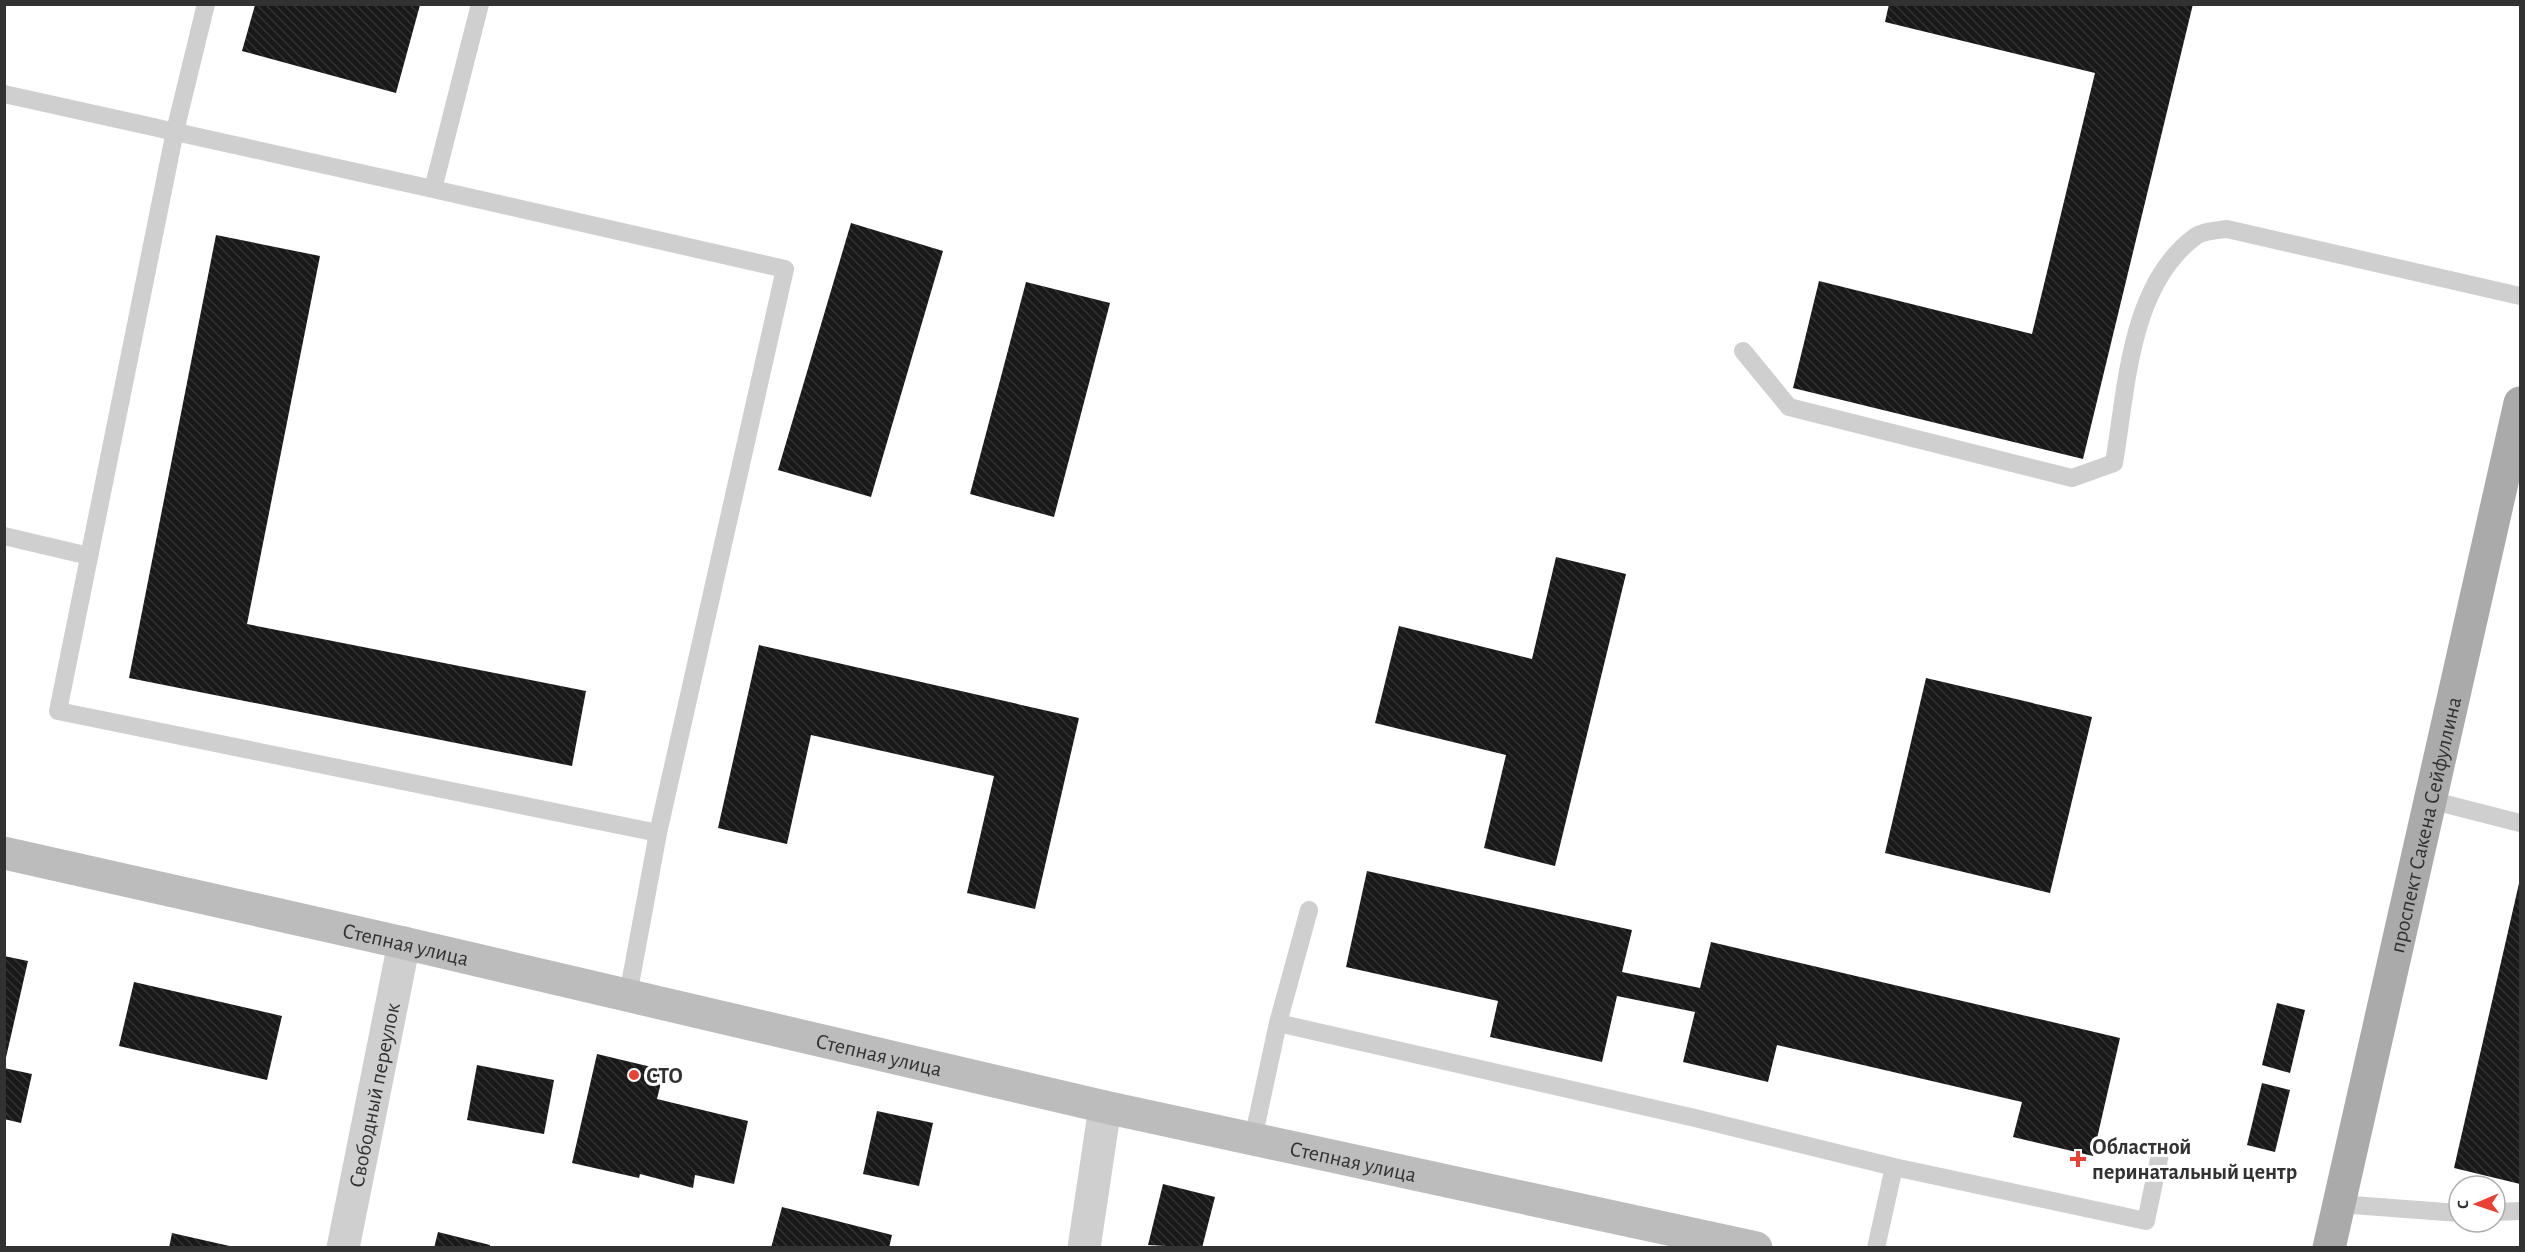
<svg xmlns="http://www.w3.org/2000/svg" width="2525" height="1252" font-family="'Alegreya Sans',sans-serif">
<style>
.building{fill:url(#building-back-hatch)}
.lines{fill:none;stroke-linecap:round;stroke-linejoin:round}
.service{stroke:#cfcfcf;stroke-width:18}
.minor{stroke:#cfcfcf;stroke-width:33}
.secondary{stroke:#bcbcbc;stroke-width:33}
.primary{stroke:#aaa;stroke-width:33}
.poi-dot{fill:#ea4134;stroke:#fff;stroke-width:2}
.labels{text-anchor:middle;stroke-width:6;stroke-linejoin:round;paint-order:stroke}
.street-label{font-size:22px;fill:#323232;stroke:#fff}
.poi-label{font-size:22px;font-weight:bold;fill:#323232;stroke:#fff;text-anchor:start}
</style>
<defs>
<pattern id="building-back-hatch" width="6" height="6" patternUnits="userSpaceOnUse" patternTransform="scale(1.5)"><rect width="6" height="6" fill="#191919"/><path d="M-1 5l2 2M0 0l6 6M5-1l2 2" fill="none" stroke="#323232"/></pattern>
</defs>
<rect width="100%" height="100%" fill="#fff"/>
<path class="building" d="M1889 4H2193L2083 459 1793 388 1819 281 2032 334 2095 73 1885 22Z
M255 5H420L396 93 242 51Z
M851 223 943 251 871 497 778 470Z
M216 235 320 256 247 624 586 691 572 766 129 678Z
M1026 282 1110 303 1054 517 970 494Z
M1556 557 1626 574 1555 866 1484 848 1506 755 1375 723 1399 626 1532 659Z
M759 645 1079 718 1035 909 967 893 994 776 811 735 787 844 718 828Z
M1926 678 2092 717 2050 893 1885 853Z
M1367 871 1632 930 1622 972 1700 988 1711 942 2120 1038 2093 1156 2013 1137 2022 1102 1777 1045 1768 1082 1683 1062 1695 1012 1617 996 1602 1062 1490 1037 1498 1001 1346 967Z
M2520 879V1184L2454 1168Z
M4 956 28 961 5 1062H4Z
M134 982 282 1016 267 1080 119 1046Z
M2277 1003 2305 1010 2290 1073 2262 1065Z
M597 1054 664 1070 657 1099 748 1121 734 1184 695 1175 693 1188 640 1174 639 1178 572 1163Z
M477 1065 554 1080 544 1134 467 1120Z
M4 1068 32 1074 21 1123 4 1119Z
M2262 1083 2290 1090 2275 1152 2247 1145Z
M877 1111 933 1123 919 1186 863 1174Z
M1163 1184 1215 1197 1202 1248 1148 1245Z
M782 1207 892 1235 889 1248H771Z
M438 1232 490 1245V1248H434Z
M172 1233 234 1247V1248H169Z"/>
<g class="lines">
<path class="service" d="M206 4 175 131 58 711 658 833 628 995
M4 94 433 189 480 4
M433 189 785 269 658 833
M1743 351 1789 407 2072 478 2114 463C2127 388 2129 285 2196 236 2203 231 2218 230 2227 229L2520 296
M4 536 89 556
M2430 800 2520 823
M1309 910 1278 1023 1695 1118 1894 1167
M1253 1139 1278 1023
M2339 1204 2459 1213
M2495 1212 2520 1211
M1876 1248 1894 1167 2146 1221 2161 1149"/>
<g class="minor">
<path id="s1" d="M343 1248 404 943"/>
<path d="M1084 1248 1105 1107"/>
</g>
<path class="secondary" id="s2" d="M4 853 404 943 1105 1107 1756 1248"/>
<path class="primary" id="s3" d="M2329 1248 2520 403"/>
</g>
<g class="poi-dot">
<circle cx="634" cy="1075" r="6"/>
<path d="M2075 1150h6v6h6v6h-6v6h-6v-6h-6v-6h6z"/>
</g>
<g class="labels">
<g class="street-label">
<text dy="8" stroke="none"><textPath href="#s3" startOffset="434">проспект Сакена Сейфуллина</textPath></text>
<text dy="8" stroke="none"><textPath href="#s2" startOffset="412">Степная улица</textPath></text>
<text dy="8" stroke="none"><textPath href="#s2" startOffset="898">Степная улица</textPath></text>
<text dy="8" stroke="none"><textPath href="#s1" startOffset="156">Свободный переулок</textPath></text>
<text dy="8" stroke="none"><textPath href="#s2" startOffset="1384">Степная улица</textPath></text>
</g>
<g class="poi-label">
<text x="646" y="1083">СТО</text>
<text x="2092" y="1154">Областной<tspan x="2092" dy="25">перинатальный центр</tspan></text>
</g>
</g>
<rect width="2525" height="1252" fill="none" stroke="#323232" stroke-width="12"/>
<g transform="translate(2477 1204) rotate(268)"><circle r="28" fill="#ffffff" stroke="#adadad" stroke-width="1.5"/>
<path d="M0-4.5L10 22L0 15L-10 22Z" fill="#ea4134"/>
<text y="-9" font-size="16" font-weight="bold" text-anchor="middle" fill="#323232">С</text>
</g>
</svg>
